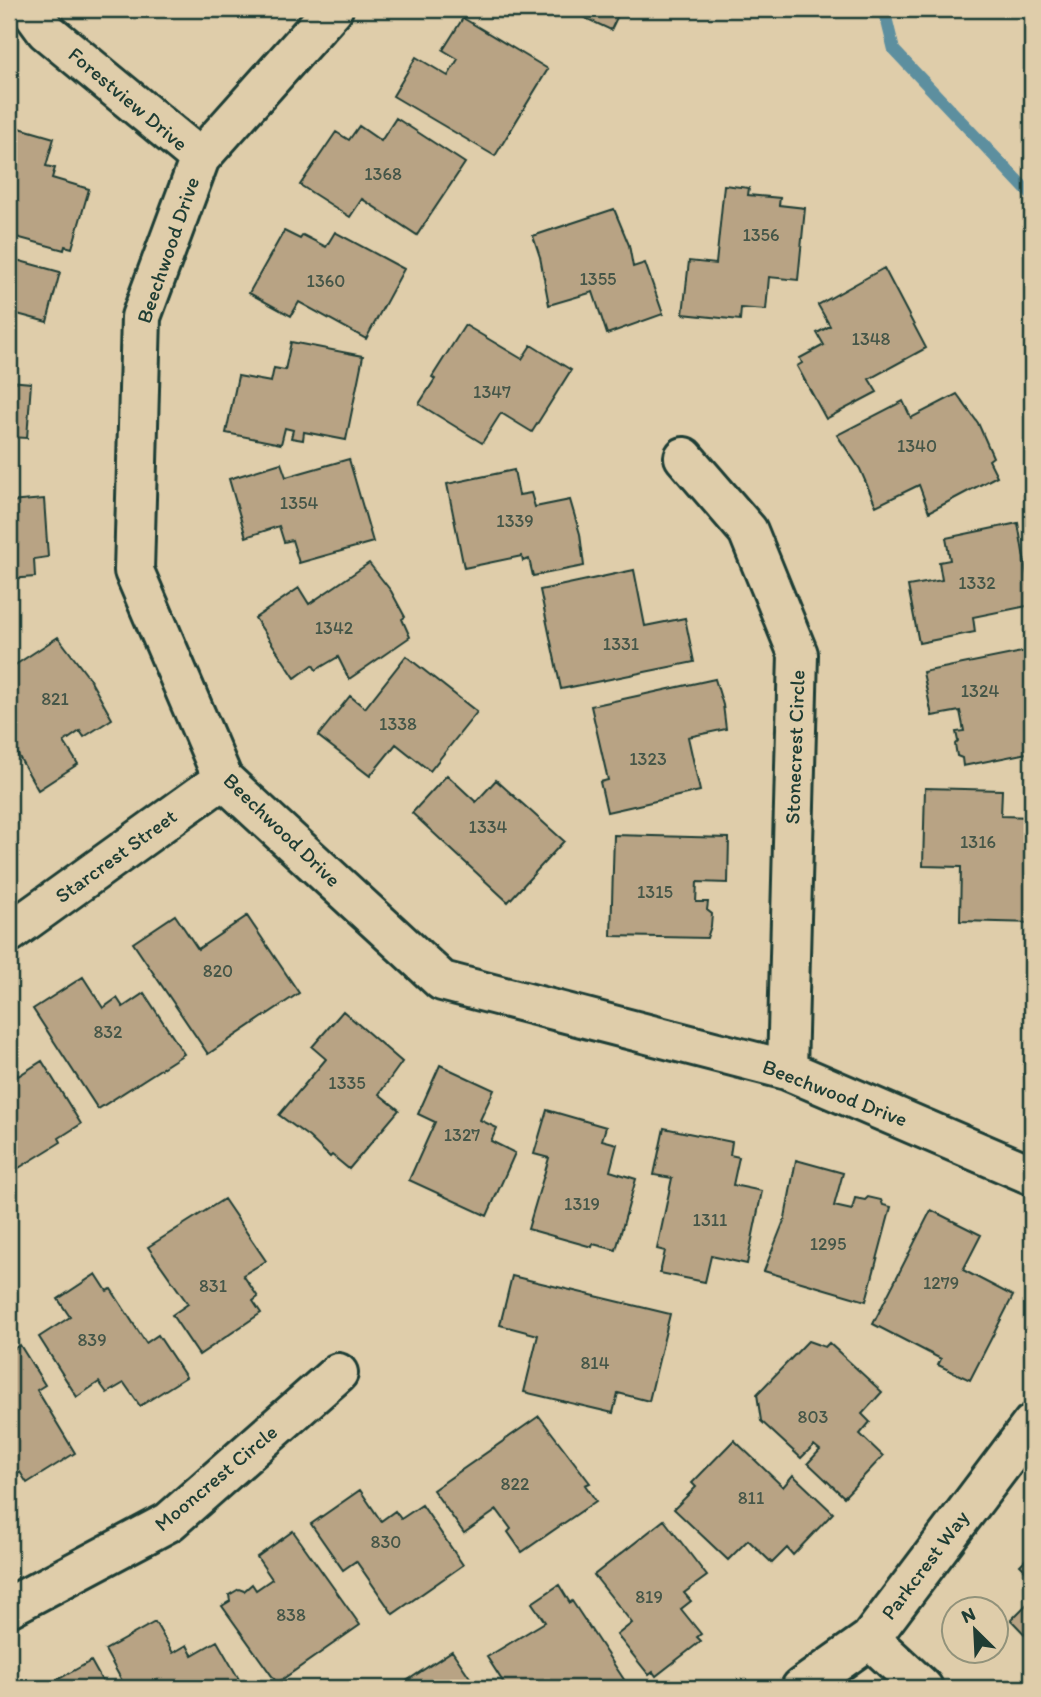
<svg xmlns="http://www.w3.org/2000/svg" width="1041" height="1697" font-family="Itim,sans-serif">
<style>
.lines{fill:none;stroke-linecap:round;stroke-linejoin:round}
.stream{stroke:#5d8f9f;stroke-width:12}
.building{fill:#b8a384;stroke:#1f3d34;stroke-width:2}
.minor-casing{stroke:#1f3d34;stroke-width:44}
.minor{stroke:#dfcdaa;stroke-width:38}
.labels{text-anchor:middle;stroke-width:6;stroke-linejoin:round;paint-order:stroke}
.number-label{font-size:18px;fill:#455648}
.street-label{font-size:21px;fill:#1f3d34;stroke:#dfcdaa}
</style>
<rect width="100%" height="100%" fill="#dfcdaa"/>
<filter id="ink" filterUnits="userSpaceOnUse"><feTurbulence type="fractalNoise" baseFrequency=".0143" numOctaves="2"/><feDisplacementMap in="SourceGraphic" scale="14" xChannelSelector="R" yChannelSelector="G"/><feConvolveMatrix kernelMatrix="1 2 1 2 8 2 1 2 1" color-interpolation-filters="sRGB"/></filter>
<g filter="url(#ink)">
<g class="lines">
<path class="stream" d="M884 9 894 50 1032 196"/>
</g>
<path class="building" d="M566 9H621L611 30Z
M463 18 548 69 495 156 393 96 416 57 448 76 458 59 443 50Z
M396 118 465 163 417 235 362 199 350 217 300 185 336 132 349 140 359 126 381 141Z
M9 125 54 138 46 166 55 168 52 178 89 189 72 248 65 246 64 250 9 235Z
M724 185 749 188 748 195 780 198 779 205 805 208 798 280 769 277 766 310 741 308 740 320 683 314 689 261 716 264Z
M614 209 629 245 633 267 645 263 663 314 607 334 593 292 549 305 540 257 533 236Z
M284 231 300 239 303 235 326 247 335 232 404 269 366 339 299 302 291 316 249 293Z
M9 258 60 272 47 322 10 312 9 317Z
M884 268 926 348 869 379 877 392 826 419 797 366 802 363 800 358 824 345 817 333 830 326 818 305Z
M465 325 522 359 531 345 571 370 532 432 501 413 482 443 419 404 435 379 432 377Z
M291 342 363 356 346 440 304 432 303 440 291 438 293 430 285 428 281 444 226 433 238 376 271 382 274 368 285 370Z
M9 381 31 383 27 438 9 437Z
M957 394 978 423 993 457 989 460 997 476 929 512 919 485 876 506 860 469 837 435 903 401 911 418Z
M349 459 373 542 299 563 292 540 284 542 279 526 246 537 229 479 281 463 286 477Z
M514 470 519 495 531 493 535 507 570 500 580 534 584 566 533 576 529 559 523 561 522 556 464 568 447 484Z
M44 499 48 557 34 559 35 577 9 579V502Z
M1018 523 1032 605 973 617 975 632 919 643 908 586 942 580 939 562 950 560 946 538Z
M369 563 391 591 405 617 402 619 410 637 349 679 338 657 316 670 313 665 295 678 255 618 299 588 309 604Z
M634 570 645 626 685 618 694 662 561 689 540 590Z
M58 637 89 678 112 719 84 737 80 731 64 742 78 764 38 790 9 739V669Z
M1032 650V752L963 766 962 758 957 756 955 744 958 741 956 732 964 731 960 711 932 716 923 672Z
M406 656 477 712 430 771 396 744 370 776 318 736 350 696 365 708Z
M715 679 723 705 726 729 688 737 700 791 607 812 600 782 608 780 591 706Z
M447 775 476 802 496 780 564 841 508 902 412 813Z
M925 788 1002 790 1001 816 1032 817V923L960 921 961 867 923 866Z
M614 835 729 838 728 883 697 882 696 902H708L707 910 712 914 711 926 707 938 611 936Z
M175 915 198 949 247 916 299 993 208 1054 133 943Z
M83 977 103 1008 117 998 123 1007 144 993 184 1054 98 1109 33 1009Z
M343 1011 402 1062 379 1094 399 1110 349 1169 332 1155 330 1157 309 1137 279 1115 326 1059 312 1047Z
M9 1061 18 1076 42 1061 81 1124 59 1138 61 1142 9 1174Z
M440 1065 494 1090 480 1120 497 1128 491 1141 515 1153 487 1216 409 1180 435 1122 418 1114Z
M547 1110 606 1127 602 1140 617 1144 610 1171 636 1179 616 1250 593 1244 592 1247 528 1229 549 1158 534 1154Z
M664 1128 732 1142 730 1155 739 1157 733 1185 762 1191 747 1264 711 1256 705 1282 660 1273 665 1251 657 1249 672 1178 654 1175Z
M796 1160 843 1173 834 1206 852 1210 855 1198 865 1200 868 1197 881 1200 883 1205 891 1207 866 1301 764 1271 785 1218Z
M224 1199 266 1261 243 1275 258 1297 253 1301 261 1313 199 1355 172 1315 188 1304 148 1247Z
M931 1210 981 1235 963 1270 1013 1296 970 1380 938 1365 941 1359 873 1324Z
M96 1274 107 1291 111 1289 146 1343 158 1335 186 1377 140 1406 124 1383 107 1393 99 1382 77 1397 39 1337 70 1317 58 1299Z
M512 1276 670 1314 649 1401 618 1393 613 1413 524 1392 538 1335 500 1325Z
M808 1341 825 1347 829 1343 882 1392 862 1414 870 1422 860 1434 883 1456 844 1497 808 1463 820 1450 814 1445 801 1458 761 1421 757 1394Z
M20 1345 45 1385 37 1390 75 1453 27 1483 20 1472 13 1476 9 1468V1352Z
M539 1416 590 1483 585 1485 596 1501 522 1552 508 1532 511 1529 497 1510 464 1533 433 1490Z
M734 1440 783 1487 793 1475 833 1513 793 1555 787 1548 772 1563 748 1540 728 1560 674 1509 696 1487 692 1483Z
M360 1490 381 1521 395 1511 401 1519 422 1505 463 1565 393 1614 356 1561 343 1570 311 1524Z
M664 1520 707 1576 684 1593 691 1601 681 1609 701 1634 697 1637 701 1641 656 1676 653 1672 649 1675 617 1635 632 1623 594 1575Z
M293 1531 360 1625 277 1683 222 1606 230 1601 229 1595 239 1589 244 1591 252 1584 256 1590 272 1579 257 1557Z
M1032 1553V1577L1020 1565Z
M559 1585 570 1603 572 1601 625 1681 617 1688H507L487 1657 545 1622 532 1603Z
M1032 1599V1642L1011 1620Z
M155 1622 173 1653 187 1645 192 1655 217 1641 244 1688H126L105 1650Z
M452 1651 477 1688H396Z
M91 1661 106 1688H43Z"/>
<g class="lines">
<defs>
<path id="minor" d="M30 9 46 31 200 158
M333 9 200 158 141 317 134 571 223 779 442 981 787 1070 1032 1175
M684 457 748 531 798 654 787 1070
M9 933 223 779
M9 1607 169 1522 338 1373
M870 1639 923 1688
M801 1688 870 1639 1032 1424"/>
</defs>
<use href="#minor" class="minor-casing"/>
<use href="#minor" class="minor"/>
</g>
</g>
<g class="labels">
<g class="number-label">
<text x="383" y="180">1368</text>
<text x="761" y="241">1356</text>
<text x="598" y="285">1355</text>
<text x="326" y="287">1360</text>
<text x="871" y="345">1348</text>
<text x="492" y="398">1347</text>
<text x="917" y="452">1340</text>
<text x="299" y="509">1354</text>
<text x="515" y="527">1339</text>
<text x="977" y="589">1332</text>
<text x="334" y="634">1342</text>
<text x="621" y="650">1331</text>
<text x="980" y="697">1324</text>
<text x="55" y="705">821</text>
<text x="398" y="730">1338</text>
<text x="648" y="765">1323</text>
<text x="488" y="833">1334</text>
<text x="978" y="848">1316</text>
<text x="655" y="898">1315</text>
<text x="218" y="977">820</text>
<text x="108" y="1038">832</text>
<text x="347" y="1089">1335</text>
<text x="462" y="1141">1327</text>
<text x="582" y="1210">1319</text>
<text x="710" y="1226">1311</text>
<text x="828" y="1250">1295</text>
<text x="941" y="1289">1279</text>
<text x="213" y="1292">831</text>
<text x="92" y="1346">839</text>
<text x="595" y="1369">814</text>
<text x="813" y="1423">803</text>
<text x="515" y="1490">822</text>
<text x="751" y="1504">811</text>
<text x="386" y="1548">830</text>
<text x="649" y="1603">819</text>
<text x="291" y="1621">838</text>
</g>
<g class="street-label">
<text transform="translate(128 99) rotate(40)" y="7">Forestview Drive</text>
<text transform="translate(168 250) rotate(-71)" y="7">Beechwood Drive</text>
<text transform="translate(795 747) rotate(-88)" y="7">Stonecrest Circle</text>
<text transform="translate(282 830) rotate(44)" y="7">Beechwood Drive</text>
<text transform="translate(116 856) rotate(-36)" y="7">Starcrest Street</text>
<text transform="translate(835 1093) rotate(21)" y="7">Beechwood Drive</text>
<text transform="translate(216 1478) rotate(-40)" y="7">Mooncrest Circle</text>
<text transform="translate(925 1565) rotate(-53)" y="7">Parkcrest Way</text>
</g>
</g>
<rect width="1041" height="1697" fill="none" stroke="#dfcdaa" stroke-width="35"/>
<rect x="18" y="18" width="1006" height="1662" fill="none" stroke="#1f3d34" stroke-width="2.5" filter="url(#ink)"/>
<g transform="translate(975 1630) rotate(336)"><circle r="33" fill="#dfcdaa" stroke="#92937b" stroke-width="2"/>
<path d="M0-5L12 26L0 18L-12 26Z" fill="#1f3d34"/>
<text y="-10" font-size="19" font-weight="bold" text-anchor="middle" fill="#1f3d34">N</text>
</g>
</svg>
